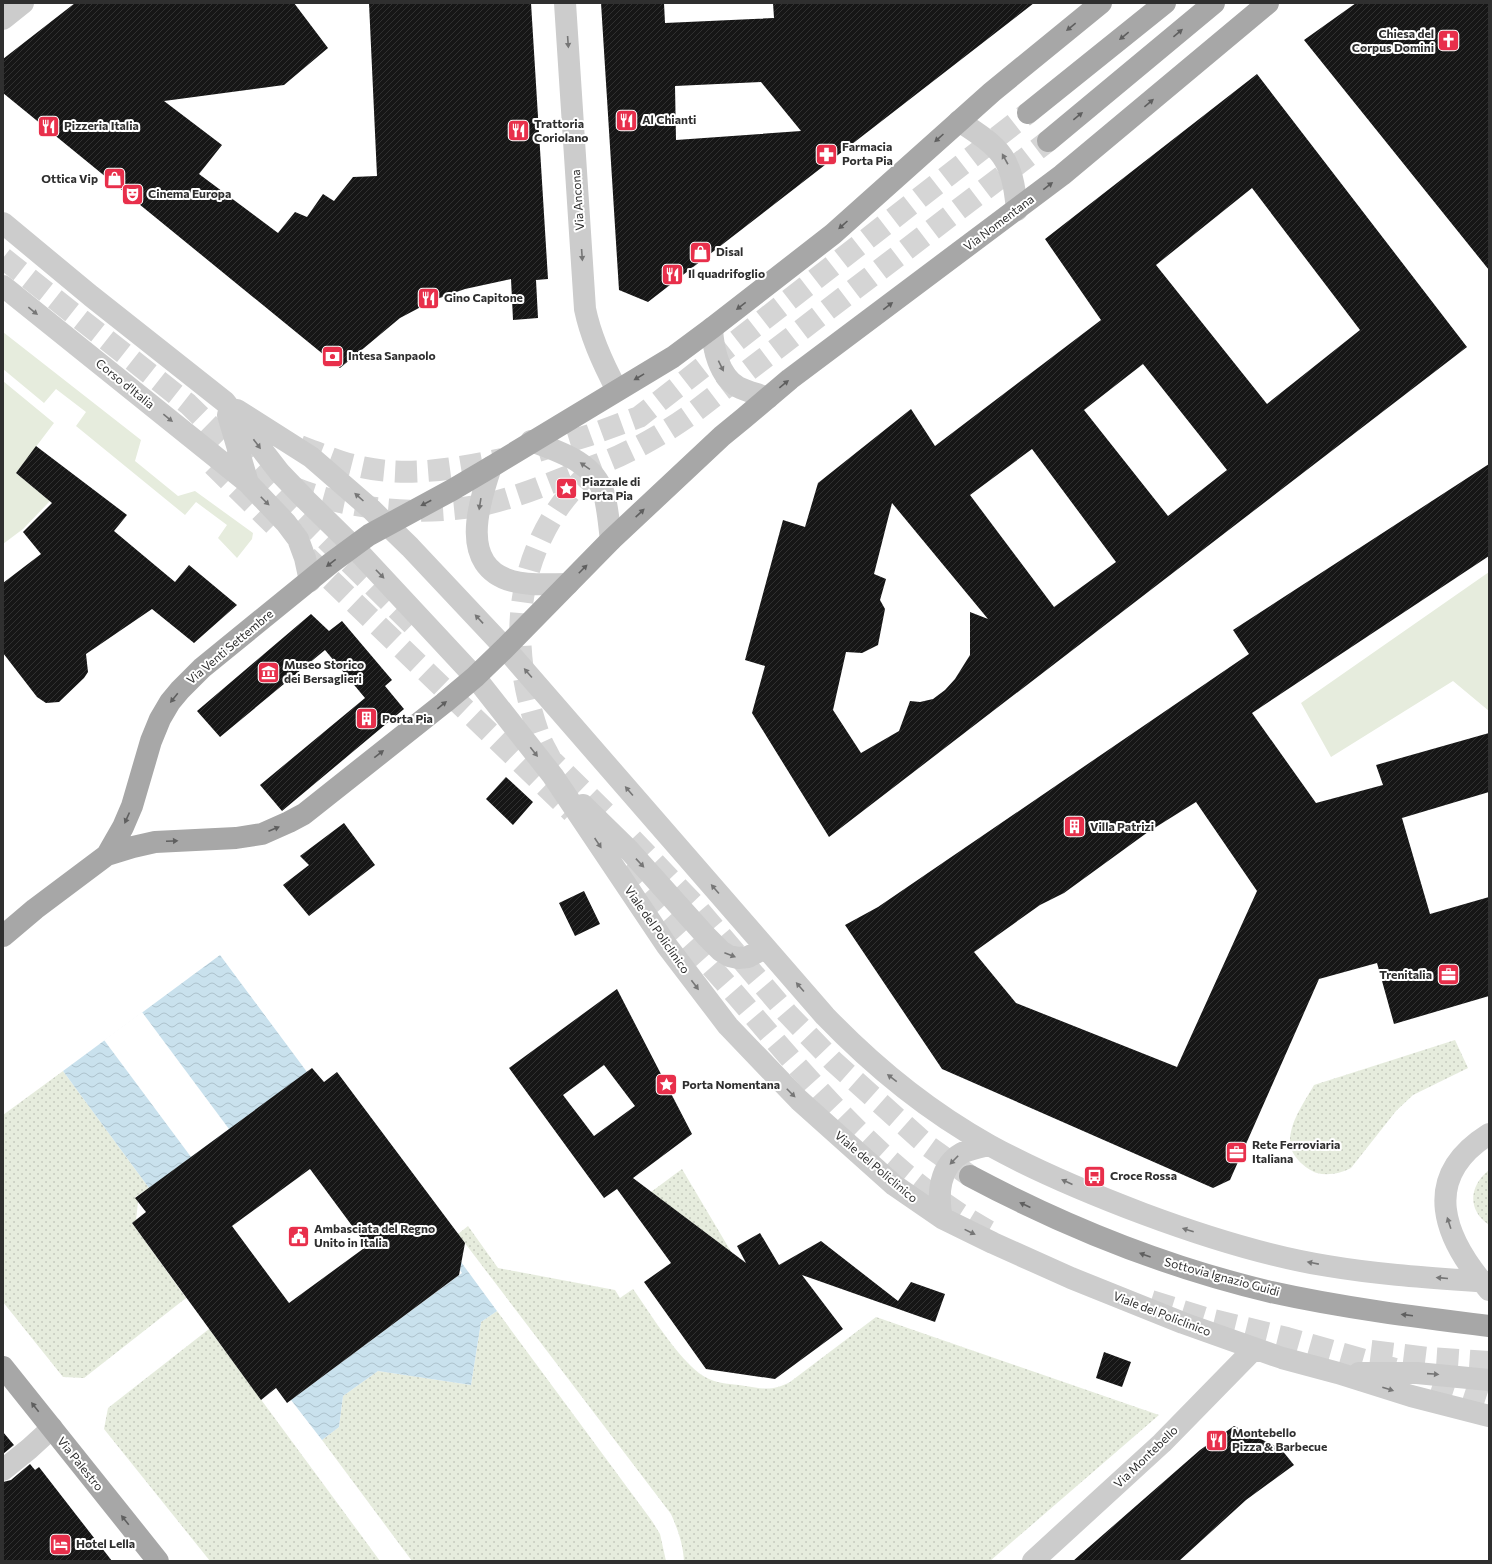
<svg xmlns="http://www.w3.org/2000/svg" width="1492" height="1564" font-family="Commissioner,sans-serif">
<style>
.grass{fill:url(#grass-dots)}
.garden{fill:#e6ecdd}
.water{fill:url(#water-waves)}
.pier{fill:#fff}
.building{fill:url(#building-hatch);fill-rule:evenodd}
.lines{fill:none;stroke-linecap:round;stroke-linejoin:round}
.major-tunnel{stroke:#d5d5d5;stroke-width:22;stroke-dasharray:22 11;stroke-linecap:butt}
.minor{stroke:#ccc;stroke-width:22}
.major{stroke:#a7a7a7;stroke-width:22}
.oneway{fill:#5f5f5f}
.oneway2{fill:#767676}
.labels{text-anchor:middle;stroke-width:4;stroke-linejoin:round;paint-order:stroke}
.poi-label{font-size:12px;font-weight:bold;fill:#2f2f2f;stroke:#fff;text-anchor:start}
.street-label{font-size:12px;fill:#2f2f2f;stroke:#fff}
</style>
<defs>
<pattern id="grass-dots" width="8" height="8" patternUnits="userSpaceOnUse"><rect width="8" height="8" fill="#e6ecdd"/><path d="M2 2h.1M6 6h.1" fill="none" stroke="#c6cbbe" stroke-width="1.8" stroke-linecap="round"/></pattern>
<pattern id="water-waves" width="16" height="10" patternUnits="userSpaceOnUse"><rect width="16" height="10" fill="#c9e1ed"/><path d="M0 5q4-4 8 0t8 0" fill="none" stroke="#adc1cc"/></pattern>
<pattern id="building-hatch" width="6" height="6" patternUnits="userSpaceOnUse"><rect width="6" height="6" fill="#161616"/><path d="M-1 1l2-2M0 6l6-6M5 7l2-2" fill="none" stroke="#303030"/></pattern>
</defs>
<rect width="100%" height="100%" fill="#fff"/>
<path class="grass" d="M1455 1040 1468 1068 1413 1095 1396 1111 1351 1168C1342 1173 1328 1176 1317 1173 1305 1169 1290 1155 1290 1142 1290 1121 1304 1103 1314 1085Z
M63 1071 149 1188 135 1197 138 1202 136 1220 132 1223 186 1298 84 1378 63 1377 3 1302V1115Z
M682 1169 749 1282 747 1283 711 1237 651 1192Z
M1489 1170V1225C1467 1210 1469 1186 1489 1170Z
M468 1226 498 1268 615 1290 620 1298 633 1289C650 1313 684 1369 709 1379 720 1384 734 1384 745 1386 764 1389 773 1391 790 1382L876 1317 1159 1415 990 1561H684C683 1544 678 1530 671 1514L458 1234Z
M497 1311 652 1521 660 1534 666 1561H412L322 1440 339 1427 343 1396 378 1371 471 1385 481 1322Z
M209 1329 380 1561H210L104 1429 108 1408Z"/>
<path class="garden" d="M3 332 141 440 135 461 178 496 195 491 253 533 252 539 237 558 218 538 227 525 196 502 185 515 76 426 86 412 56 389 44 403 3 369Z
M3 381 54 423 16 473 50 501 23 529 3 544Z
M1489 572V711L1453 681 1331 757 1301 703Z"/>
<path class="water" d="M220 955 307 1072 149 1188 63 1071Z
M461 1262 497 1311 481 1322 471 1385 378 1371 343 1396 339 1427 322 1440 291 1400 462 1273 460 1270Z"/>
<path class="pier" d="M142 1012 229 1129 191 1157 104 1040Z"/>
<path class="building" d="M75 3H294L328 48 284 85 164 101 222 145 199 174 278 233 295 212 307 217 323 194 334 201 353 177 377 176 369 3H531L548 279 536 280 538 318 513 320 511 279 465 289 434 300 400 318 340 368 3 93V59Z
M601 3H664L665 23 774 18 773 3H1034L648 302 619 290ZM761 82 801 131 676 140 675 86Z
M1356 3H1489V270L1304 40Z
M1257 74 1467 347 829 837 752 713 765 666 745 660 783 520 805 527 818 483 911 409 935 446 1101 320 1045 239ZM1252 188 1360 330 1267 404 1156 265ZM1143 364 1227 470 1168 516 1084 410ZM1032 449 1116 562 1054 607 970 495ZM892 503 988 619 970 612V655L955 679 945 690 933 699 920 702 910 701 899 731 861 753 833 710 846 652 862 653 878 645 885 609 880 600 886 579 874 574Z
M36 446 127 515 114 531 175 582 189 565 237 605 194 643 152 609 86 654 88 672 84 678 59 702 46 703 37 697 3 653V583L41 554 23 532 52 503 16 473Z
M1489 464V556L1252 713 1316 803 1383 785 1376 765 1489 733V792L1402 818 1430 914 1489 897V996L1394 1024 1377 963 1319 979 1230 1180 1213 1188 942 1069 845 925 878 907 1249 654 1233 630ZM1196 802 1257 891 1177 1067 1016 1003 974 952 1040 905 1064 893 1148 832Z
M311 614 329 631 342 621 392 680 385 686 404 709 282 811 260 785 365 698 325 650 220 737 197 711Z
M506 777 533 802 513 825 486 799Z
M344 823 375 865 309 916 283 885 309 865 300 856Z
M584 891 600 924 575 936 559 903Z
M617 989 692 1134 633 1178 746 1263 737 1246 760 1233 779 1265 821 1241 898 1301 911 1282 945 1294 935 1322 802 1275 843 1329 775 1379 706 1369 644 1282 671 1263 617 1189 604 1198 509 1068ZM604 1065 635 1106 594 1136 563 1095Z
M312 1068 324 1082 337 1072 465 1243 459 1275 287 1403 276 1388 261 1400 132 1223 146 1212 135 1198ZM310 1169 367 1246 289 1303 232 1226Z
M1104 1352 1131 1362 1122 1387 1096 1378Z
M1234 1426 1281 1449 1294 1465 1246 1500 1179 1561H1073L1200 1450Z
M3 1432 14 1445 3 1454Z
M30 1464 35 1470 39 1467 112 1561H3V1482L11 1480Z"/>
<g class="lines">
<path class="major-tunnel" d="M3 258 188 404 416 628
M300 446C319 453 338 462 357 466 406 478 454 469 502 459
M538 451 590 435 639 417 1028 113
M213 465 274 525
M292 487C348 510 422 517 482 505 515 498 548 484 579 472 595 465 612 460 627 452 649 442 670 429 690 415L1048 141
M307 557 572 812
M542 751 609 816
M552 762C548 753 542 744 539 735 512 658 511 580 557 510 567 495 580 482 592 469
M632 839 693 903 787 1013 833 1061 928 1146 970 1176
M623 869C663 913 703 957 742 1002 816 1089 893 1181 996 1235
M1151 1301 1205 1318 1287 1338 1399 1370
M1371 1351 1429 1358 1489 1362
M1434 1380 1489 1398"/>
<path class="minor" d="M565 3 585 309C591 338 603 364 617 390
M3 19 23 3
M959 121C1002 149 1012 157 1017 210
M3 223 91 296 225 402 280 473 306 500 353 546 475 677 553 776 667 946 728 1026 799 1100 894 1185 942 1218 993 1243 1071 1278 1183 1323 1282 1358 1338 1373 1411 1396 1489 1416
M3 286 248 483
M712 328C713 349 719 376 738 387 748 392 758 394 768 398
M237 410 311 457 371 509 410 547 505 648 825 1016C873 1066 928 1111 989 1145 1038 1172 1091 1194 1144 1214 1203 1236 1265 1256 1328 1266 1381 1275 1435 1278 1489 1282
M228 415 248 483 286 523 298 539 305 558 310 581
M531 441C560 452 594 462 604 494 608 509 609 525 611 540
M491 467C478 505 459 566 512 581 530 586 550 584 568 584
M583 805 628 849 706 936 721 951 729 956 738 958 748 957 765 948
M942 1218C937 1195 939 1166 962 1153 970 1149 980 1147 989 1145
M1489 1290C1444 1239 1419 1178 1489 1134
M1359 1373H1417L1489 1380
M3 1470 29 1449 52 1428
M1033 1561 1162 1443 1254 1349"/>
<path class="major" d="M1028 113 1165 3
M1048 141 1214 3
M107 855 123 827 132 806 151 741 160 719 170 702 180 690 202 668 331 563 369 535 452 490 491 467 673 357 712 328 833 234 992 92 1101 3
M3 936 35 909 107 855 133 847 155 842 236 838 262 834 289 822 304 814 444 703 475 677 505 648 611 540 722 436 744 418 790 379 1062 175 1268 3
M970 1176C1066 1227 1165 1267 1271 1292 1343 1308 1416 1317 1489 1326
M3 1367 158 1561"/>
</g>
<defs><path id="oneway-solid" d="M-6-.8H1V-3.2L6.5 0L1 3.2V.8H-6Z"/></defs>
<g class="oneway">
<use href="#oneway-solid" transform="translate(1071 27) rotate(141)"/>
<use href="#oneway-solid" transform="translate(1178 33) rotate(-40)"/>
<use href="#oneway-solid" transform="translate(1124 36) rotate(141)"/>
<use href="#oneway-solid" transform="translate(1149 103) rotate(-40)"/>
<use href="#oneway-solid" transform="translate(1078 116) rotate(-39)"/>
<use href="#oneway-solid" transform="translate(939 138) rotate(138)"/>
<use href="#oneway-solid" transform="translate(1048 186) rotate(-38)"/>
<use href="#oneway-solid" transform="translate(843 225) rotate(138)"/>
<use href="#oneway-solid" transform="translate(741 306) rotate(142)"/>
<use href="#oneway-solid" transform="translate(888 306) rotate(-37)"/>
<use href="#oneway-solid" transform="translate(639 377) rotate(149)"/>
<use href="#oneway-solid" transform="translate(784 384) rotate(-39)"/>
<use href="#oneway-solid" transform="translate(426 503) rotate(152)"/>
<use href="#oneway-solid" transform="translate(640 513) rotate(-43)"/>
<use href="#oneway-solid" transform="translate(331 563) rotate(142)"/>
<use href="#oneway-solid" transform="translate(583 569) rotate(-45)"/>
<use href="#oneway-solid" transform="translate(174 698) rotate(129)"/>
<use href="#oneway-solid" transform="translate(442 705) rotate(-39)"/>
<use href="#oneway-solid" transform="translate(379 754) rotate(-38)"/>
<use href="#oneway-solid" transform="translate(127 818) rotate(114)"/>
<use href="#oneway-solid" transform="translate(274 829) rotate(-23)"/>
<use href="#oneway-solid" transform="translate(172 841) rotate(-3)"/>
<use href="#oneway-solid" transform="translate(1025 1205) rotate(-155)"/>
<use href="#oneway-solid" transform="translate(1145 1255) rotate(-160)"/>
<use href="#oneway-solid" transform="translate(1407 1315) rotate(-173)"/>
<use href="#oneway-solid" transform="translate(35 1407) rotate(-128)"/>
<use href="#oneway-solid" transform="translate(125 1520) rotate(-129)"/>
</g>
<g class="oneway2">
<use href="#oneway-solid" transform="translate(568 42) rotate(86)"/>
<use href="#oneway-solid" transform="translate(1005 159) rotate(-119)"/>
<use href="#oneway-solid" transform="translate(582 255) rotate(86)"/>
<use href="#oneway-solid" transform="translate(33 311) rotate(39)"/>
<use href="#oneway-solid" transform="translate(721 366) rotate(64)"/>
<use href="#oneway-solid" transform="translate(168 418) rotate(39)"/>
<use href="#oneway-solid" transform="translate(257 444) rotate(53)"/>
<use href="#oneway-solid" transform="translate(585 466) rotate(-145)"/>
<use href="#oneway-solid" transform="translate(359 497) rotate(-138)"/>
<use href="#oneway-solid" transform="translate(265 501) rotate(45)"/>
<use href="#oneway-solid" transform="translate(480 504) rotate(99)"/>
<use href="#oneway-solid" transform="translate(380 574) rotate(46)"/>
<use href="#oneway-solid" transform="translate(479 619) rotate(-133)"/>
<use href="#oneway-solid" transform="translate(528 673) rotate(-131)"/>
<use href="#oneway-solid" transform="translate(534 752) rotate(52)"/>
<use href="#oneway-solid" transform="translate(629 791) rotate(-131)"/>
<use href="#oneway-solid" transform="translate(598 843) rotate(56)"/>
<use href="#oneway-solid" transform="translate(640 863) rotate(47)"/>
<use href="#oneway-solid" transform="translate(715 889) rotate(-131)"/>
<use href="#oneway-solid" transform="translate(730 955) rotate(21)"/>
<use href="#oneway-solid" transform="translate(695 985) rotate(53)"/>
<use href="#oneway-solid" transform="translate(800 987) rotate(-131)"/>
<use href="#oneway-solid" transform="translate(892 1078) rotate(-143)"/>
<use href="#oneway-solid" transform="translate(791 1093) rotate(45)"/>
<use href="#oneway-solid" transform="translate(954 1160) rotate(134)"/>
<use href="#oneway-solid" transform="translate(1067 1182) rotate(-156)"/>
<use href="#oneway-solid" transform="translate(1449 1223) rotate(-108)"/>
<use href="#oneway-solid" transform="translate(1188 1230) rotate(-162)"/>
<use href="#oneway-solid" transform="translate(970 1232) rotate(26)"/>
<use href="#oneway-solid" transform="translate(1313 1263) rotate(-169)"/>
<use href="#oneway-solid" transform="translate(1442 1278) rotate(-175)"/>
<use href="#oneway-solid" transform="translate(1433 1374) rotate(4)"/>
<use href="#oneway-solid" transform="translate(1388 1389) rotate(18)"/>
</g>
<defs>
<symbol id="church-square" viewBox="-11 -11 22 22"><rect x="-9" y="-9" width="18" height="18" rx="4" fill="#e82f4b" stroke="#fff"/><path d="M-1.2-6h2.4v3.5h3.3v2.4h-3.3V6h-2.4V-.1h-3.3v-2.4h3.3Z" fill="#fff"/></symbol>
<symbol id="restaurant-square" viewBox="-11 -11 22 22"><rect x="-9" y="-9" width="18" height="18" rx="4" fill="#e82f4b" stroke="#fff"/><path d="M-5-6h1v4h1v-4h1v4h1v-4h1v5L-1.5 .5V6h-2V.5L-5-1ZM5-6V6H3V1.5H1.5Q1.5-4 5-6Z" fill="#fff"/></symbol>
<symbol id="pharmacy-square" viewBox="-11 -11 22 22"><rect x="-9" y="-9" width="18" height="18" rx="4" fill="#e82f4b" stroke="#fff"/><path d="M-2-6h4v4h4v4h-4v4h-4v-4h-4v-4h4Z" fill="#fff"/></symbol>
<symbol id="shop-square" viewBox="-11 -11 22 22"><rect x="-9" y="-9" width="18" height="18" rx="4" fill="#e82f4b" stroke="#fff"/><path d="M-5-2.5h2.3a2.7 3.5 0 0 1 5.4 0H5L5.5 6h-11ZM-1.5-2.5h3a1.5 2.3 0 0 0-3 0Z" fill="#fff"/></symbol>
<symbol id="theatre-square" viewBox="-11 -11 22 22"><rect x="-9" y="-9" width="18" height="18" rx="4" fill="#e82f4b" stroke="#fff"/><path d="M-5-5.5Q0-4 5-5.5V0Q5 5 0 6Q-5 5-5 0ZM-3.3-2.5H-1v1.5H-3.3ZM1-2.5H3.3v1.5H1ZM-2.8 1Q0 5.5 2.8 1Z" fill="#fff"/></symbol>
<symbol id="bank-square" viewBox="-11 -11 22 22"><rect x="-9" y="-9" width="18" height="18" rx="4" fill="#e82f4b" stroke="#fff"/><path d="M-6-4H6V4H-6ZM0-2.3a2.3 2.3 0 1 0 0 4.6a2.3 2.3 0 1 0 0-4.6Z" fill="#fff"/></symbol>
<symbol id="sight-square" viewBox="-11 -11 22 22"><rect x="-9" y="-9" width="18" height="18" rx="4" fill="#e82f4b" stroke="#fff"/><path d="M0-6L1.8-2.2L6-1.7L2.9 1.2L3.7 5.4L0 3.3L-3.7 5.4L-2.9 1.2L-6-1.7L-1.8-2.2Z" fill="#fff"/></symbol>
<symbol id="museum-square" viewBox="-11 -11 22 22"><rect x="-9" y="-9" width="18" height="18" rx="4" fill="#e82f4b" stroke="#fff"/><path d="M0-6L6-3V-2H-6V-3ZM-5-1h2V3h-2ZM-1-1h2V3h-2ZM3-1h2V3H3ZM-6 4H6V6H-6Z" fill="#fff"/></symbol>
<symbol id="building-square" viewBox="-11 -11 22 22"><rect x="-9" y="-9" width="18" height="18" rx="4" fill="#e82f4b" stroke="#fff"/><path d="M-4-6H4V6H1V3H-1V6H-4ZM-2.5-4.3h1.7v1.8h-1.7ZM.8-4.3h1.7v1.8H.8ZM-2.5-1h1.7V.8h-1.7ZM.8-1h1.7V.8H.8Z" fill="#fff"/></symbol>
<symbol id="office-square" viewBox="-11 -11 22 22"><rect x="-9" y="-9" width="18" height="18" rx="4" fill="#e82f4b" stroke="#fff"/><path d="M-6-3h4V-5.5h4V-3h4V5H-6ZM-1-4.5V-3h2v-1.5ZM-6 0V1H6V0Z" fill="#fff"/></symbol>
<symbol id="bus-square" viewBox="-11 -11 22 22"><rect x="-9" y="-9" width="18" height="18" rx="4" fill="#e82f4b" stroke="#fff"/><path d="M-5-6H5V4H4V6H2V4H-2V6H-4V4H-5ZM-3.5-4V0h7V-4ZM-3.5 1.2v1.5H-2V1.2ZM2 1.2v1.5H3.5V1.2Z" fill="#fff"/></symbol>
<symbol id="civic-square" viewBox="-11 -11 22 22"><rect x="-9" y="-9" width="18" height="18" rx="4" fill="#e82f4b" stroke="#fff"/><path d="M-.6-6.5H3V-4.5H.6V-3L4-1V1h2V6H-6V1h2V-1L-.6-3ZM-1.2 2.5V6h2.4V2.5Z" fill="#fff"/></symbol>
<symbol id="hotel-square" viewBox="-11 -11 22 22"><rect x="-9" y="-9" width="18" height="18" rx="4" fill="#e82f4b" stroke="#fff"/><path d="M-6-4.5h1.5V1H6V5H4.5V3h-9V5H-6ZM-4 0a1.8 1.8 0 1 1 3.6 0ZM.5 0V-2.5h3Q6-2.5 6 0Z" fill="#fff"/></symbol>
</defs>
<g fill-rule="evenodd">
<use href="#church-square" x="1436" y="28" width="25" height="25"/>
<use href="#restaurant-square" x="614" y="108" width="25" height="25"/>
<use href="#restaurant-square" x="36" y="114" width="25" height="25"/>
<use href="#restaurant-square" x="506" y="118" width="25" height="25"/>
<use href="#pharmacy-square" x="814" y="142" width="25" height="25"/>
<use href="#shop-square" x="102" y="166" width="25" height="25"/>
<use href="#theatre-square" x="120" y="182" width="25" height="25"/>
<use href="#shop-square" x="688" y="240" width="25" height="25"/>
<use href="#restaurant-square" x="660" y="262" width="25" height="25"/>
<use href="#restaurant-square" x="416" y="286" width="25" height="25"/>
<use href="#bank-square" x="320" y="344" width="25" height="25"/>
<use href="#sight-square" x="554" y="476" width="25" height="25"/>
<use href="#museum-square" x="256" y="660" width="25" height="25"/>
<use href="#building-square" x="354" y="706" width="25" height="25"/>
<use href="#building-square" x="1062" y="814" width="25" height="25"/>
<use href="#office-square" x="1436" y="962" width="25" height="25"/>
<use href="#sight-square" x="654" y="1072" width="25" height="25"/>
<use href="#office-square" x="1224" y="1140" width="25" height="25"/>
<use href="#bus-square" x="1082" y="1164" width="25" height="25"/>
<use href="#civic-square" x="286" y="1224" width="25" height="25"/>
<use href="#restaurant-square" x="1204" y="1428" width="25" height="25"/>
<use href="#hotel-square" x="48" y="1532" width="25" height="25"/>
</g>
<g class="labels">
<g class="poi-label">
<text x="1434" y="38" text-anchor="end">Chiesa del<tspan x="1434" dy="14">Corpus Domini</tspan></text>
<text x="642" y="124">Al Chianti</text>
<text x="534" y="128">Trattoria<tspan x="534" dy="14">Coriolano</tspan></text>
<text x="64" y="130">Pizzeria Italia</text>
<text x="842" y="151">Farmacia<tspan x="842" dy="14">Porta Pia</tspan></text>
<text x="98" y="183" text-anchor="end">Ottica Vip</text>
<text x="148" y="198">Cinema Europa</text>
<text x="716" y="256">Disal</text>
<text x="688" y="278">Il quadrifoglio</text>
<text x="444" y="302">Gino Capitone</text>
<text x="348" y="360">Intesa Sanpaolo</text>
<text x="582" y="486">Piazzale di<tspan x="582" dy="14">Porta Pia</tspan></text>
<text x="284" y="669">Museo Storico<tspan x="284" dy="14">dei Bersaglieri</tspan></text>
<text x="382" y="723">Porta Pia</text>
<text x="1090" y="831">Villa Patrizi</text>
<text x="1432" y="979" text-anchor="end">Trenitalia</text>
<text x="682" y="1089">Porta Nomentana</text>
<text x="1252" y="1149">Rete Ferroviaria<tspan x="1252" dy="14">Italiana</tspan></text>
<text x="1110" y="1180">Croce Rossa</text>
<text x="314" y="1233">Ambasciata del Regno<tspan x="314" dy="14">Unito in Italia</tspan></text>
<text x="1232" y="1437">Montebello<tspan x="1232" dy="14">Pizza &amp; Barbecue</tspan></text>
<text x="76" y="1548">Hotel Lella</text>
</g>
<g class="street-label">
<text transform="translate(578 200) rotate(-94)" y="4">Via Ancona</text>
<text transform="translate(999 223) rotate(-37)" y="4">Via Nomentana</text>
<text transform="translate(125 384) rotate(39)" y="4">Corso d'Italia</text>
<text transform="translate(230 647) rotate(-40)" y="4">Via Venti Settembre</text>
<text transform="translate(657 930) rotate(55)" y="4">Viale del Policlinico</text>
<text transform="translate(876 1167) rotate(40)" y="4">Viale del Policlinico</text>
<text transform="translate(1222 1277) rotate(15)" y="4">Sottovia Ignazio Guidi</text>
<text transform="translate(1162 1314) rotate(21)" y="4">Viale del Policlinico</text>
<text transform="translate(1146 1457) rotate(-44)" y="4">Via Montebello</text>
<text transform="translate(80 1464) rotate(51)" y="4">Via Palestro</text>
</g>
</g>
<rect width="1492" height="1564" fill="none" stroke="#2f2f2f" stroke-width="8"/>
</svg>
